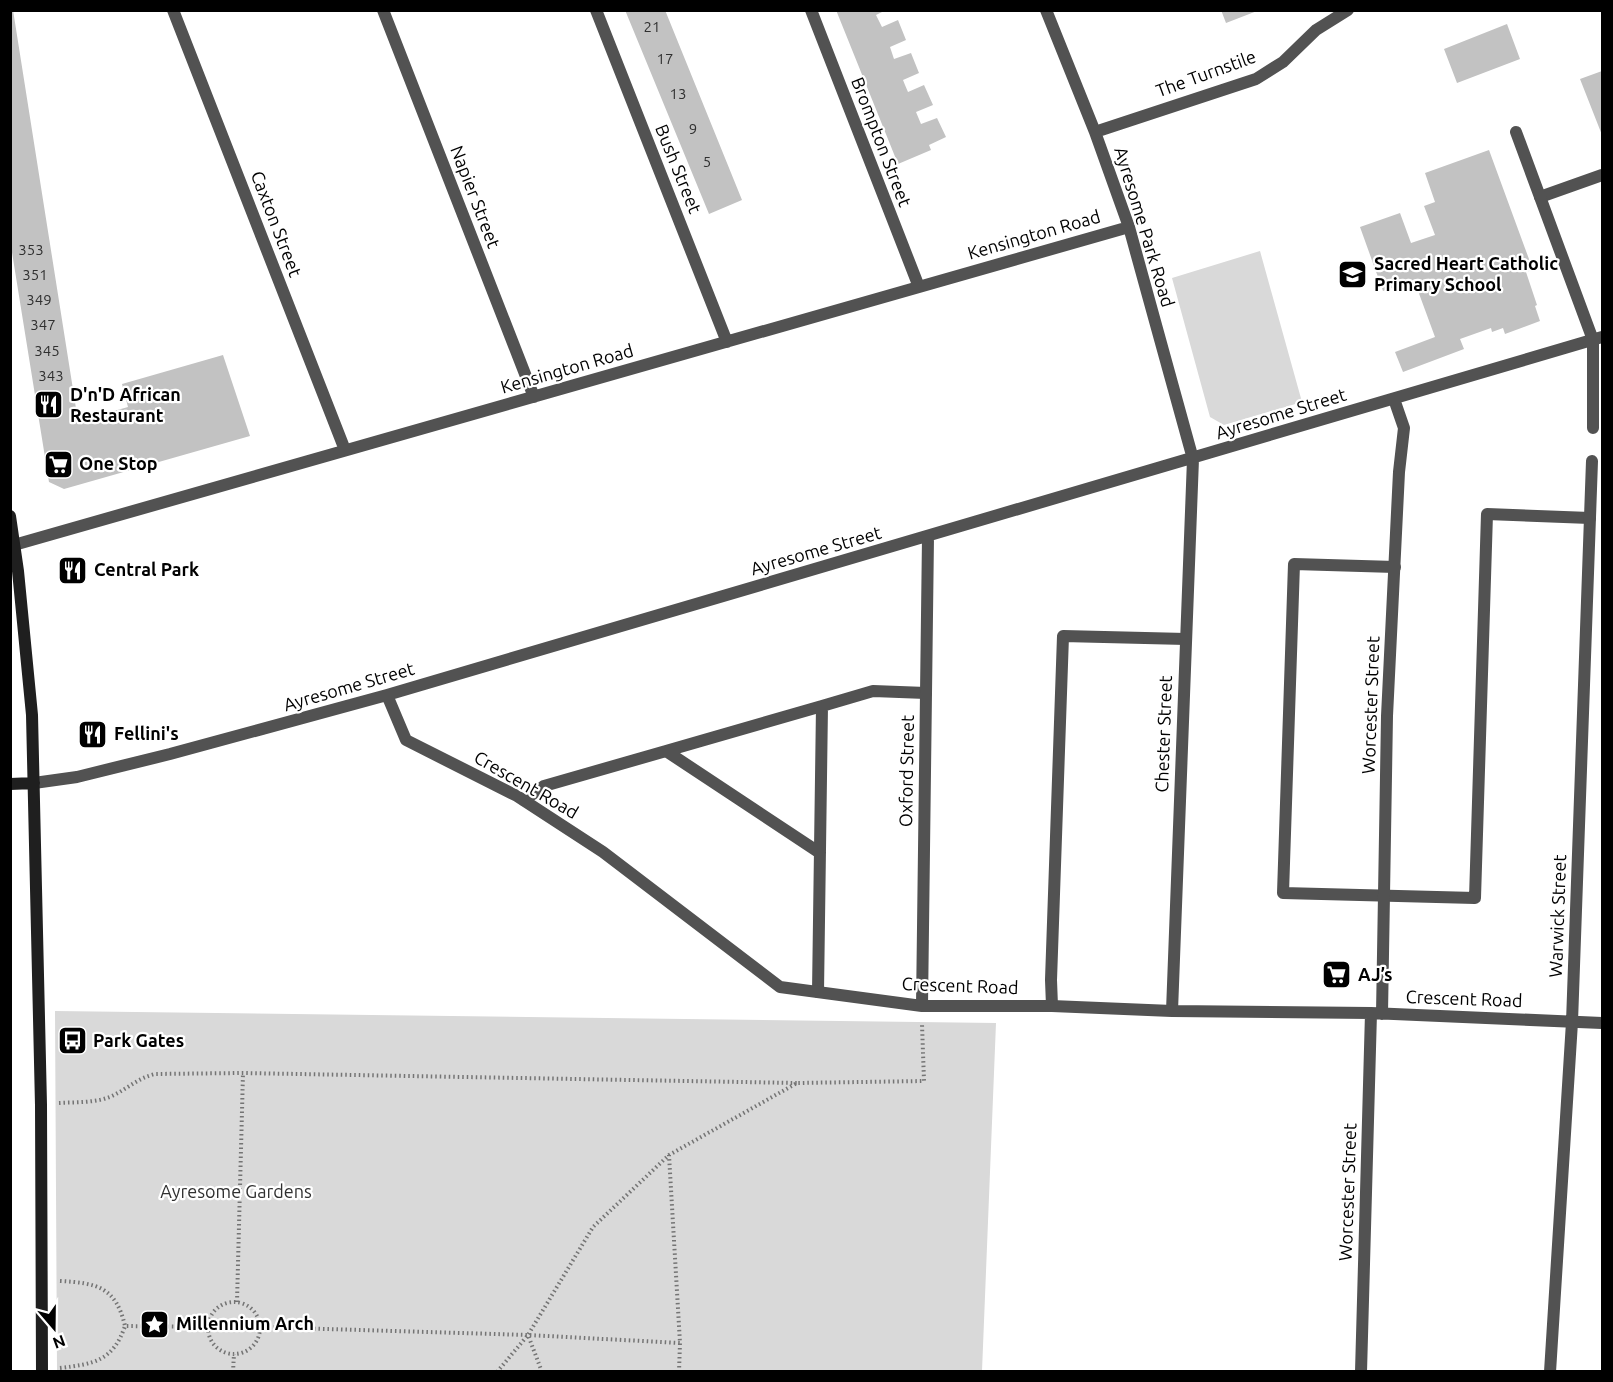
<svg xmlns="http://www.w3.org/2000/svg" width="1613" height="1382" font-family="Ubuntu,sans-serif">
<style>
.green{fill:#d9d9d9}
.building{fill:#c2c2c2}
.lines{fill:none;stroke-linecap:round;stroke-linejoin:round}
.path{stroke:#747474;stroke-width:4;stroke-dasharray:1.5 3;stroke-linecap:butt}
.lane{stroke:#525252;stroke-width:12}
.street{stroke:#525252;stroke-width:12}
.secondary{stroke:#1f1f1f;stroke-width:12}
.labels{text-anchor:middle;stroke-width:4.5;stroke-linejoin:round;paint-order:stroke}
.number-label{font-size:15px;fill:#303030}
.street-label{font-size:18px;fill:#000;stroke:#fff}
.poi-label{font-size:18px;font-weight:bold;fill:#000;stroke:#fff;text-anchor:start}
.park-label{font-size:18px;fill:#303030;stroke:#fff}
</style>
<rect width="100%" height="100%" fill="#fff"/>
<path class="green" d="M1260 251 1302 402 1224 425 1210 417 1172 278Z
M55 1011 996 1023 982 1371H57Z"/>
<path class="building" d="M10 10H13L78 421 128 407 122 384 223 355 250 436 64 489 49 482 10 240Z
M625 10H665L742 200 709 214Z
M836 10H886L876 15 882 27 898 20 906 40 890 47 894 59 911 53 919 73 903 80 905 85 908 92 924 85 933 105 916 112 921 124 937 118 946 137 929 145 931 150 898 164Z
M1221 10H1257V11L1226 23Z
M1507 24 1520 59 1457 83 1444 49Z
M1602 71V135L1580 79Z
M1489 150 1533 270 1526 272 1537 305 1535 306 1540 321 1505 334 1503 328 1492 332 1491 328 1460 339 1464 349 1403 372 1395 352 1435 337 1414 280 1383 291 1360 227 1400 213 1411 243 1435 235 1424 206 1435 202 1425 173Z"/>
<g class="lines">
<path class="path" d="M59 1103C77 1102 96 1103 112 1096 127 1089 138 1078 155 1074L243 1073 797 1083
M60 1281C97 1283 116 1287 125 1326
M208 1328a26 26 0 1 1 52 0a26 26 0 1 1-52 0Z
M237 1302 243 1073
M260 1327 528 1335 680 1343 669 1155
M60 1368C94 1364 113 1361 125 1326L207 1327
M233 1372 234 1354
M497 1372 528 1335
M542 1372 528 1335 593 1227 669 1155 797 1083 924 1081 922 1024
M679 1372 680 1343"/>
<path class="lane" d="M1540 197 1602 175
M1395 567 1294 564 1283 893 1475 898 1487 514 1590 518
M822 706 873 691 926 693
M524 800 544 786 666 751
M818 992 822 706 666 751 820 853
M1052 1006 1051 980 1063 636 1186 639"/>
<path class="street" d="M173 10 345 450
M383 10 534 397
M596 10 727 342
M811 10 919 287
M1046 10 1095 132 1129 227 1193 459 1172 1011
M1095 132 1256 79 1283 62 1316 30 1348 10
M1516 132 1593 340V428
M14 545 1129 227
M387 695 406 740 517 796 603 852 780 987 922 1006H1052L1172 1011 1371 1013 1602 1023
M34 783 77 777 170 754 387 695 1602 337
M922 1006 928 537
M1382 1014 1387 716 1399 472 1404 428 1394 399
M1361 1372 1371 1013
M1550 1372 1572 1022 1592 461"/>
<path class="secondary" d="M10 516 18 571 32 715 41 1105 42 1372
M10 784 34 783"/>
</g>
<defs>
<symbol id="school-square" viewBox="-11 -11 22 22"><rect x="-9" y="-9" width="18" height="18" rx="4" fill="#000" stroke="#fff"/><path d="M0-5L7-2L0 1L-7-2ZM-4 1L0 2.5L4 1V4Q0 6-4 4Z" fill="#fff"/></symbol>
<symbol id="restaurant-square" viewBox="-11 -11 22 22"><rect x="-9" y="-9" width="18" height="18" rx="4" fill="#000" stroke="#fff"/><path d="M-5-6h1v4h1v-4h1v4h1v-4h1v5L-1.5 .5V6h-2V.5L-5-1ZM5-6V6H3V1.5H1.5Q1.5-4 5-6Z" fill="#fff"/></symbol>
<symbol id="supermarket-square" viewBox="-11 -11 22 22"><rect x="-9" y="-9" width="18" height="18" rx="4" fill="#000" stroke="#fff"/><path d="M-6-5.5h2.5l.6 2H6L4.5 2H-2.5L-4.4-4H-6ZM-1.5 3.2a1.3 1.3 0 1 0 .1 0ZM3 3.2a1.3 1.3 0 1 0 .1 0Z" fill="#fff"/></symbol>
<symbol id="bus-square" viewBox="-11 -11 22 22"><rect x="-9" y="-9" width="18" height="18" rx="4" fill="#000" stroke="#fff"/><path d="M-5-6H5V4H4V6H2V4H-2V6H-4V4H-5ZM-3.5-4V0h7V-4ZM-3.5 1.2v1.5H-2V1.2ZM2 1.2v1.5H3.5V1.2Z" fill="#fff"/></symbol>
<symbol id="sight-square" viewBox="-11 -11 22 22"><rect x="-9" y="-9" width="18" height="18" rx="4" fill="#000" stroke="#fff"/><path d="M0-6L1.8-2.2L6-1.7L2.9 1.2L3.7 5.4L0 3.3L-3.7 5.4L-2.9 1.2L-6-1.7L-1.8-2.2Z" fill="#fff"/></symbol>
</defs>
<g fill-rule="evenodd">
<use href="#school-square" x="1336" y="258" width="33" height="33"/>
<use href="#restaurant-square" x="32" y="388" width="33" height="33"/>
<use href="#supermarket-square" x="42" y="448" width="33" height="33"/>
<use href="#restaurant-square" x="56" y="554" width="33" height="33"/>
<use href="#restaurant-square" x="76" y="718" width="33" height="33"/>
<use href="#supermarket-square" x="1320" y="958" width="33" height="33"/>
<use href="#bus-square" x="56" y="1024" width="33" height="33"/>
<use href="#sight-square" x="138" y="1308" width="33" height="33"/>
</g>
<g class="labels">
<g class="number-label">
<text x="652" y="32">21</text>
<text x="665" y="64">17</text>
<text x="678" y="99">13</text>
<text x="693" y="134">9</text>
<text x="707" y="167">5</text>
<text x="31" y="255">353</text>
<text x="35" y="280">351</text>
<text x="39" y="305">349</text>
<text x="43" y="330">347</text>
<text x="47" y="356">345</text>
<text x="51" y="381">343</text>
</g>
<g class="street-label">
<text transform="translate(1206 74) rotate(-20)" y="6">The Turnstile</text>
<text transform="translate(881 142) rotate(69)" y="6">Brompton Street</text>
<text transform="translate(678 169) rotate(68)" y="6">Bush Street</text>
<text transform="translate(475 197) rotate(69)" y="6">Napier Street</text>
<text transform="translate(276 224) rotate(69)" y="6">Caxton Street</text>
<text transform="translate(1144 227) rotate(73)" y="6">Ayresome Park Road</text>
<text transform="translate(1034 235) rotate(-16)" y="6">Kensington Road</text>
<text transform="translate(567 369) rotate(-16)" y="6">Kensington Road</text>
<text transform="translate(1281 414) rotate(-17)" y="6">Ayresome Street</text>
<text transform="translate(816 551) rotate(-16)" y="6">Ayresome Street</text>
<text transform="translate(349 687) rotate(-16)" y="6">Ayresome Street</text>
<text transform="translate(1371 705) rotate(-88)" y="6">Worcester Street</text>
<text transform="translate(1164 734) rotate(-88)" y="6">Chester Street</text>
<text transform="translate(907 771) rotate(-89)" y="6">Oxford Street</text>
<text transform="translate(526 785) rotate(30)" y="6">Crescent Road</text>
<text transform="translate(1558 916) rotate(-88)" y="6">Warwick Street</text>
<text transform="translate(960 986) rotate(2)" y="6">Crescent Road</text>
<text transform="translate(1464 999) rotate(2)" y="6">Crescent Road</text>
<text transform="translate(1348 1192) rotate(-88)" y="6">Worcester Street</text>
</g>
<g class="poi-label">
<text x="1374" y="270">Sacred Heart Catholic<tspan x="1374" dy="21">Primary School</tspan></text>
<text x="70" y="401">D'n'D African<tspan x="70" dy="21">Restaurant</tspan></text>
<text x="79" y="470">One Stop</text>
<text x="94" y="576">Central Park</text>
<text x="114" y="740">Fellini's</text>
<text x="1358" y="981">AJ’s</text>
<text x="93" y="1047">Park Gates</text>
<text x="176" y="1330">Millennium Arch</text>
</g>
<g class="park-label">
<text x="236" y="1198">Ayresome Gardens</text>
</g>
</g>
<rect width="1613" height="1382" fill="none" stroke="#000000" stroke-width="24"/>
<g transform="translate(54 1328) rotate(160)" stroke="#ffffff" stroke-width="4.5" paint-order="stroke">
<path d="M0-4.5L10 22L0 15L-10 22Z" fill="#000000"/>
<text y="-9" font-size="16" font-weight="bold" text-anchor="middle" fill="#000000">N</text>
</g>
</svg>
